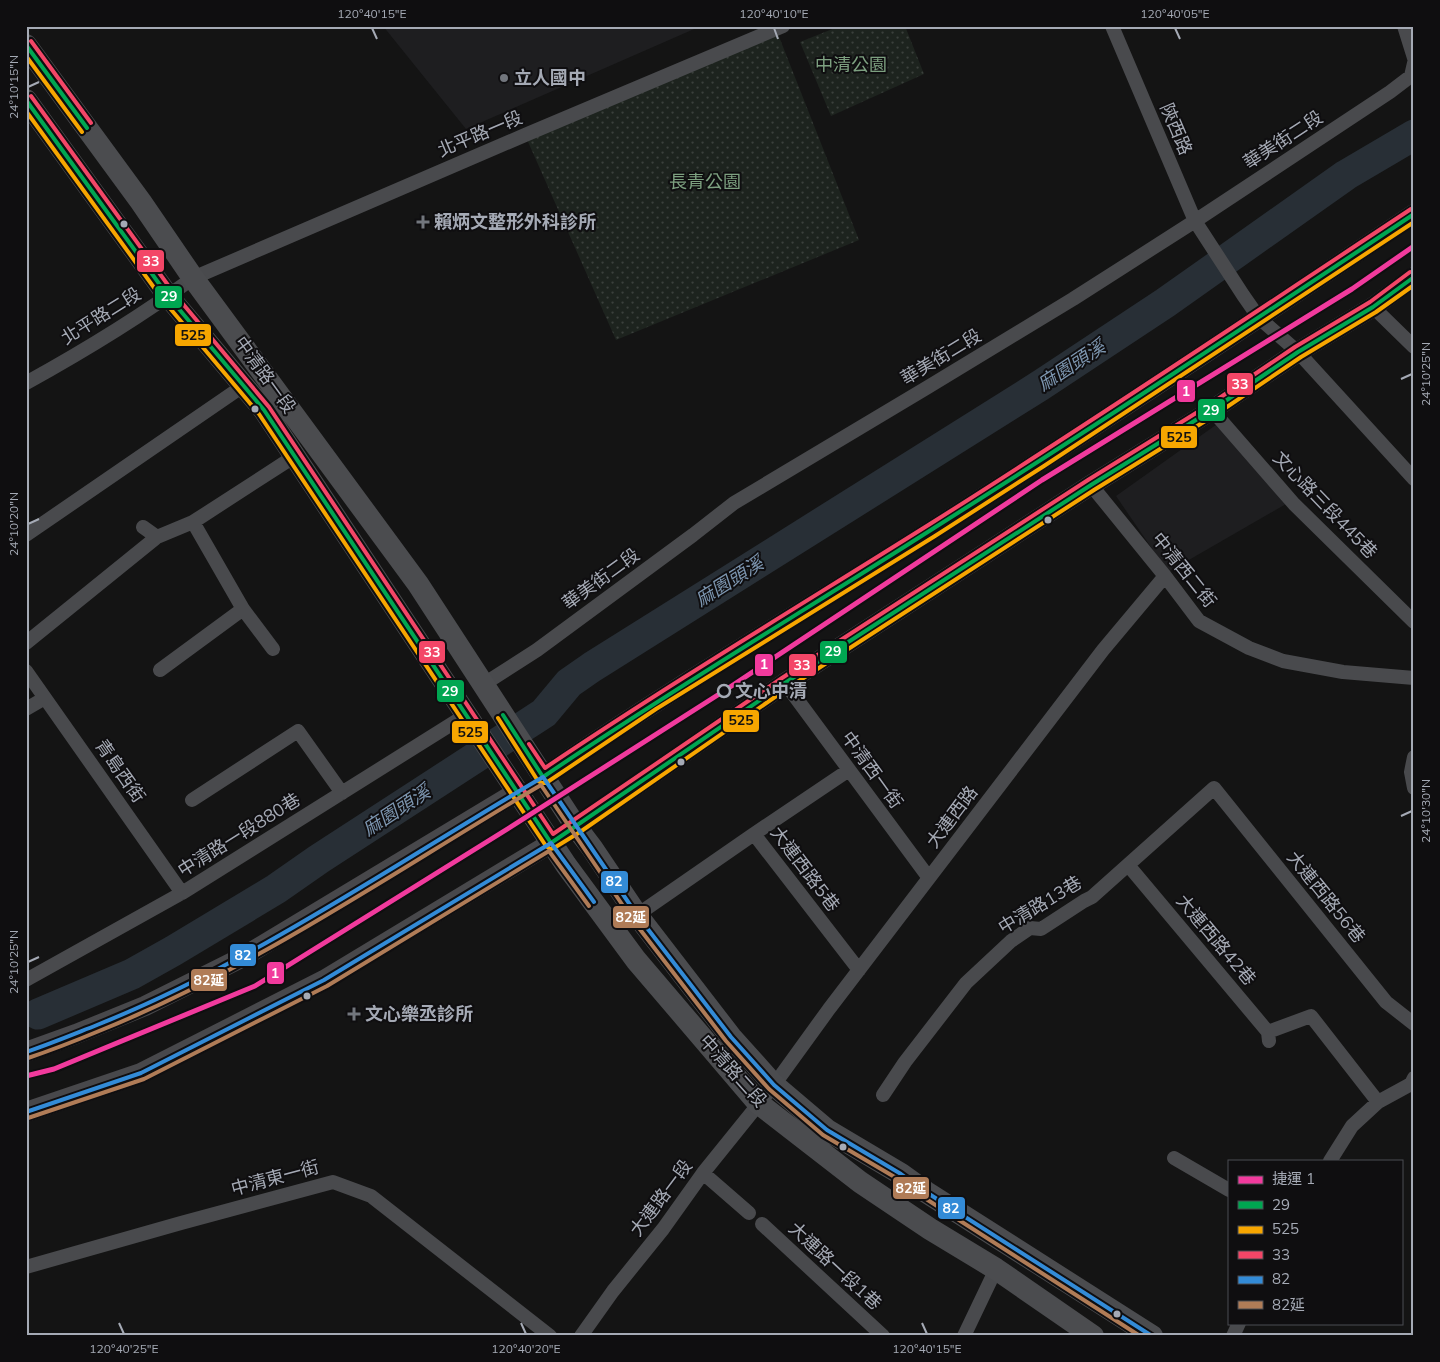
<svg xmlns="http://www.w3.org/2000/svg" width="1440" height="1362" font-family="Mulish,'Noto Sans TC',sans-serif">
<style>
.built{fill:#1e1e20}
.park{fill:url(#park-dots)}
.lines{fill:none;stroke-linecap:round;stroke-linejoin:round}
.river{stroke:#282f36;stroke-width:31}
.street{stroke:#494a4d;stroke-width:14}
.secondary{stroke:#48484b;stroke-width:20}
.primary{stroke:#4b4c4f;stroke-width:22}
.bus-1-casing{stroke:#0f0e10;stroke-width:8}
.bus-2-casing{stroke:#0f0e10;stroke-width:8}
.bus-3-casing{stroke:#0f0e10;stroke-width:8}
.bus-4-casing{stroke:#0f0e10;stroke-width:8}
.bus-5-casing{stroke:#0f0e10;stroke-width:8}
.bus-1{stroke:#00a651;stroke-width:4}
.bus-2{stroke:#f7a600;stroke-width:4}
.bus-3{stroke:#f34667;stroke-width:4}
.bus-4{stroke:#338bd7;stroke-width:4}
.bus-5{stroke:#b07c57;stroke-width:4}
.metro-1-casing{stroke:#0f0e10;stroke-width:9}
.metro-1{stroke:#f13a9d;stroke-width:5}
.ticks{fill:none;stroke:#a5aab5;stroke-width:2}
.poi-dot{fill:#72767d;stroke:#0f0e10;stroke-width:2}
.bus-dot{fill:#a5aab5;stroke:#0f0e10;stroke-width:2}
.stop-dot{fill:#0f0e10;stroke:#a5aab5;stroke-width:2.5}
.labels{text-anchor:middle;stroke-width:4;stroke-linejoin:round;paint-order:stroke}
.park-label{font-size:18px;fill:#7da080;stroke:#0f0e10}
.poi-label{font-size:18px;font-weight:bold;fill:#a5aab5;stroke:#0f0e10;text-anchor:start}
.street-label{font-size:18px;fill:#a5aab5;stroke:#0f0e10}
.stop-label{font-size:18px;font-weight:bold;fill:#a5aab5;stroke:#0f0e10;text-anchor:start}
.water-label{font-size:19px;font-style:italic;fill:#7d96b0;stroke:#0f0e10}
.line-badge{stroke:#0f0e10;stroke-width:2}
.badge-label{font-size:14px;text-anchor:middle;font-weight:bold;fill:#fff}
.pale-badge-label{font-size:14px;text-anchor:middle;font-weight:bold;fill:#111}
.neatline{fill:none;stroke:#a5aab5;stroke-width:2}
.ticks-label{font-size:12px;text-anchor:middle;fill:#a5aab5}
</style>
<defs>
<pattern id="park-dots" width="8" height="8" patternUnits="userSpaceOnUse" patternTransform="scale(1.25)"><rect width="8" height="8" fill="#1d231e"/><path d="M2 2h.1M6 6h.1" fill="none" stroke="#3b403c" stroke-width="1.8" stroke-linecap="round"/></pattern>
</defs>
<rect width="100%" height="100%" fill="#141414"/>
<path class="built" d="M383 26H701L466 129Z
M1220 422 1286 504 1168 572 1116 496Z"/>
<path class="park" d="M840 26H905L924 74 831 116 800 42Z
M776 29 859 240 616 340 525 135Z"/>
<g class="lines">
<path class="river" d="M38 1014 132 974 173 951 276 889 319 859 544 713 569 683 592 667 1041 385 1165 303 1346 175 1414 135"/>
<path class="street" d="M1112 26 1195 221 1243 295 1259 318 1298 352 1414 479
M1404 26 1414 58
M1373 307 1414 347
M26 383C84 351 140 317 193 278L525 135 783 26
M1212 410 1294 504 1414 622
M1091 485 1165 576 1199 621 1249 648 1283 661 1343 672 1414 678
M193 522 243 609 273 649
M143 527 157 537 193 522 295 456
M26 535 243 386
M26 643 157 537
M160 670 243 609
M26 671 182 893
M785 683 929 878
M484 684 537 650 693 535 734 503 928 387 1073 299 1195 221 1390 92 1411 76 1414 63
M26 709 45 698
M1414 757 1411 772 1414 788
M849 770 754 834 859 970
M192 800 298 731 342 793
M1128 865 1268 1032 1269 1041
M637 915 754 834
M26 980 182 893 466 715
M1268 1032 1311 1016 1378 1102
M883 1095 905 1062 966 983 1011 941 1030 928 1041 929 1084 901 1092 897 1214 788 1386 1002 1414 1024
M1174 1158 1229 1190
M1330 1161 1352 1126 1378 1102 1411 1084 1414 1078
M703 1173 749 1213
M762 1224 883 1336
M26 1267 181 1223 333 1182 371 1196 550 1336
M581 1336 613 1291 663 1229 703 1173 774 1085 829 1009 1103 650 1165 576
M964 1336 996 1269
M1233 1336 1239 1323"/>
<path class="secondary" d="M543 777C688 677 840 590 987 495 1131 403 1272 309 1414 214
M576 827 785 683 1091 485 1212 410 1298 352 1373 307 1414 277
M26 1052 76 1034 145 1006 243 957 517 792
M26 1112 141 1073 324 980 551 843"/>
<path class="primary" d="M26 45 141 202 193 278 418 584 576 827 592 848 637 915 731 1037 774 1085 827 1130 901 1174 926 1192 1152 1336
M26 100 168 296 264 410 566 865 636 960 758 1103 860 1182 930 1229 996 1269 1093 1336"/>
<defs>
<path id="bus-1" d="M26 45 87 128
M26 100 168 296 264 410 551 843 785 683 1091 485 1212 410 1298 352 1373 307 1414 277
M503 715 543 777C671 690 804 611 934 528 1096 426 1255 320 1414 214"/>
<path id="bus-2" d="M26 56 82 132
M26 111 163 300 259 414 546 846 550 849 554 848 580 832 788 688 1094 490 1215 415 1301 357 1376 312 1414 285
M498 718 538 781 542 783H546L656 709 935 536 1044 466 1414 222"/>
<path id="bus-3" d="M31 41 91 123
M31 96 173 292 269 407 553 834 782 678 1088 480 1209 405 1295 347 1370 302 1410 272
M529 744 545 768C671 683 801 605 930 524 1092 422 1251 315 1411 209"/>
<path id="bus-4" d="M26 1052C50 1044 74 1034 97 1025 256 961 396 863 543 777L637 915 731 1037 774 1085 827 1130 901 1174 926 1192 1152 1336
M26 1112 141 1073 324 980 551 843 594 902"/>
<path id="bus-5" d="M28 1058C52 1050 75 1041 99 1031 256 968 395 871 541 785L632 919 726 1041 769 1089 823 1135 898 1179 923 1197 1140 1336
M28 1118 144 1079 327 986 549 851 589 906"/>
</defs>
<use href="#bus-1" class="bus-1-casing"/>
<use href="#bus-2" class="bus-2-casing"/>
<use href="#bus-3" class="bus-3-casing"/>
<use href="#bus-4" class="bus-4-casing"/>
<use href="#bus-5" class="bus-5-casing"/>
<use href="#bus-1" class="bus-1"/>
<use href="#bus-2" class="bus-2"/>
<use href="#bus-3" class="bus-3"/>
<use href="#bus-4" class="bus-4"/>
<use href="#bus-5" class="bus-5"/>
<defs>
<path id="metro-1" d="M26 1076 54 1069 255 986 509 828 724 691 1042 480 1352 289 1414 246"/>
</defs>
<use href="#metro-1" class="metro-1-casing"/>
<use href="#metro-1" class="metro-1"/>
</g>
<path class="ticks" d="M372 28 377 39M774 28 778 39M1175 28 1180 39M28 87 39 82M1401 379 1412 374M28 524 39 519M1401 816 1412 811M28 962 39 957M119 1323 124 1334M521 1323 526 1334M922 1323 927 1334"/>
<g class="poi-dot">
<circle cx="504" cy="78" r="5"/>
<path d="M420.5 214.5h5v5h5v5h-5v5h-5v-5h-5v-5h5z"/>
<path d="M351.5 1006.5h5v5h5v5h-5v5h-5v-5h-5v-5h5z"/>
</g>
<g class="bus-dot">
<circle cx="124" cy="224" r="4.5"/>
<circle cx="255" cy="409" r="4.5"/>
<circle cx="1048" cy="520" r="4.5"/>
<circle cx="681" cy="762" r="4.5"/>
<circle cx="307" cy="996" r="4.5"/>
<circle cx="843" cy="1147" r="4.5"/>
<circle cx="1117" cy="1314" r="4.5"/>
</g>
<circle class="stop-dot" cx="724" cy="691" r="6"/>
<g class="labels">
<g class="park-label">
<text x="851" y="71">中清公園</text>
<text x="705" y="188">長青公園</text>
</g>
<g class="poi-label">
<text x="514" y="84">立人國中</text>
<text x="434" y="228">賴炳文整形外科診所</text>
<text x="365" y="1020">文心樂丞診所</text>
</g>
<g class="street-label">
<text transform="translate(1176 129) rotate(67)" y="6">陝西路</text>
<text transform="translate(480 134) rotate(-23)" y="6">北平路一段</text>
<text transform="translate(1283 140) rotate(-33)" y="6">華美街二段</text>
<text transform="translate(101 316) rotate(-32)" y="6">北平路二段</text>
<text transform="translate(941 357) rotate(-31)" y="6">華美街二段</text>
<text transform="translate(265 375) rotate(54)" y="6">中清路一段</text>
<text transform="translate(1325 505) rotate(46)" y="6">文心路三段445巷</text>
<text transform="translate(1184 570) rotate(51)" y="6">中清西二街</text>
<text transform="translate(601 579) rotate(-36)" y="6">華美街二段</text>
<text transform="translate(872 770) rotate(54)" y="6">中清西一街</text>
<text transform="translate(120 771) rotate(55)" y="6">青島西街</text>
<text transform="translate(952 817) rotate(-53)" y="6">大連西路</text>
<text transform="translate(239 835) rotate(-32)" y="6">中清路一段880巷</text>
<text transform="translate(805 869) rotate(53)" y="6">大連西路5巷</text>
<text transform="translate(1326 897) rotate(51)" y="6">大連西路56巷</text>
<text transform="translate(1040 905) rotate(-31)" y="6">中清路13巷</text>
<text transform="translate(1216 940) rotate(50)" y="6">大連西路42巷</text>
<text transform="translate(733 1071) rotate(48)" y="6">中清路二段</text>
<text transform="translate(275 1178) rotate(-15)" y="6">中清東一街</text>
<text transform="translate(661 1198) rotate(-53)" y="6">大連路一段</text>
<text transform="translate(835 1266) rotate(43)" y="6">大連路一段1巷</text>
</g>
<g class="stop-label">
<text x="735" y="697">文心中清</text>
</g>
<g class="water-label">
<text transform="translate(1071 365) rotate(-33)" y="7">麻園頭溪</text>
<text transform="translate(729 581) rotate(-32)" y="7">麻園頭溪</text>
<text transform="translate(396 810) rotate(-33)" y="7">麻園頭溪</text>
</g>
</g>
<g class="line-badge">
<rect x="136" y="249" width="29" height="24" rx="5" fill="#f34667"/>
<rect x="154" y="285" width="29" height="24" rx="5" fill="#00a651"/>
<rect x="174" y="323" width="38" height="24" rx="5" fill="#f7a600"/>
<rect x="1226" y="372" width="28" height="24" rx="5" fill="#f34667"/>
<rect x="1176" y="379" width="20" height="24" rx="5" fill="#f13a9d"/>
<rect x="1197" y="398" width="29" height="24" rx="5" fill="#00a651"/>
<rect x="1160" y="425" width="38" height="24" rx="5" fill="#f7a600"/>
<rect x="819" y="640" width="29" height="24" rx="5" fill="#00a651"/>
<rect x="418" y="640" width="28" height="24" rx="5" fill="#f34667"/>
<rect x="754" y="653" width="20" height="24" rx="5" fill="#f13a9d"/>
<rect x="788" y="653" width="29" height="24" rx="5" fill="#f34667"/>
<rect x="436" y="679" width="29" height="24" rx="5" fill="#00a651"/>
<rect x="722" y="709" width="38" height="24" rx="5" fill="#f7a600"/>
<rect x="451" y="720" width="38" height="24" rx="5" fill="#f7a600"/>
<rect x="600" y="870" width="29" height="24" rx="5" fill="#338bd7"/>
<rect x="612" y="905" width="38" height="24" rx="5" fill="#b07c57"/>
<rect x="229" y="943" width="28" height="24" rx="5" fill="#338bd7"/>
<rect x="266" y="961" width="19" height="24" rx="5" fill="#f13a9d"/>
<rect x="190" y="968" width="38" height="24" rx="5" fill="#b07c57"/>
<rect x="892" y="1176" width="38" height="24" rx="5" fill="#b07c57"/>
<rect x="937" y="1196" width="29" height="24" rx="5" fill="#338bd7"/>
</g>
<g class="badge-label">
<text x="151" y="266">33</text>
<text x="169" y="301">29</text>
<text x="1240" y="389">33</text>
<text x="1186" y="396">1</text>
<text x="1211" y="415">29</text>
<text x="833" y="656">29</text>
<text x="432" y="657">33</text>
<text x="764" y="669">1</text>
<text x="802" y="670">33</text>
<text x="450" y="696">29</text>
<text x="614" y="886">82</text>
<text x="631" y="922">82延</text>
<text x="243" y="960">82</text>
<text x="275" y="978">1</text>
<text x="209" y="985">82延</text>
<text x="911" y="1193">82延</text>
<text x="951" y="1213">82</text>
</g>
<g class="pale-badge-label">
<text x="193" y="340">525</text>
<text x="1179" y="442">525</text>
<text x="741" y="725">525</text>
<text x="470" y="737">525</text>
</g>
<rect width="1440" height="1362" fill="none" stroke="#0f0e10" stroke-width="55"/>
<rect x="1228" y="1160" width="175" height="165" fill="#0f0e10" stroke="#4b4c52"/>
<rect x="1238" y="1176" width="25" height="8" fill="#f13a9d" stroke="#4b4c52"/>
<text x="1272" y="1184" font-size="15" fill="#a5aab5">捷運 1</text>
<rect x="1238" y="1201" width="25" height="8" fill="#00a651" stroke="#4b4c52"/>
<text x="1272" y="1210" font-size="15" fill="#a5aab5">29</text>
<rect x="1238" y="1226" width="25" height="8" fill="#f7a600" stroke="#4b4c52"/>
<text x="1272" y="1234" font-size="15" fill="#a5aab5">525</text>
<rect x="1238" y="1251" width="25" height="8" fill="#f34667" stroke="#4b4c52"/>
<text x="1272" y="1260" font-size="15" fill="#a5aab5">33</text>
<rect x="1238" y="1276" width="25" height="8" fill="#338bd7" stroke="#4b4c52"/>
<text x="1272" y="1284" font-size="15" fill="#a5aab5">82</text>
<rect x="1238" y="1301" width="25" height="8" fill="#b07c57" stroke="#4b4c52"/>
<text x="1272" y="1310" font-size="15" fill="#a5aab5">82延</text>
<rect x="28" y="28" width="1384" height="1306" class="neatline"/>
<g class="ticks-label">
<text x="372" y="18">120°40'15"E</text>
<text x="774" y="18">120°40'10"E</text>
<text x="1175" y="18">120°40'05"E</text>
<text transform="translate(14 87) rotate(-90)" y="4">24°10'15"N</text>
<text transform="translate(1426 374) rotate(-90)" y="4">24°10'25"N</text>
<text transform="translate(14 524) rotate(-90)" y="4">24°10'20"N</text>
<text transform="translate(1426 811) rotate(-90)" y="4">24°10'30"N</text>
<text transform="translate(14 962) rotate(-90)" y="4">24°10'25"N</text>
<text x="124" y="1353">120°40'25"E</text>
<text x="526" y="1353">120°40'20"E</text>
<text x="927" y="1353">120°40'15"E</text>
</g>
</svg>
